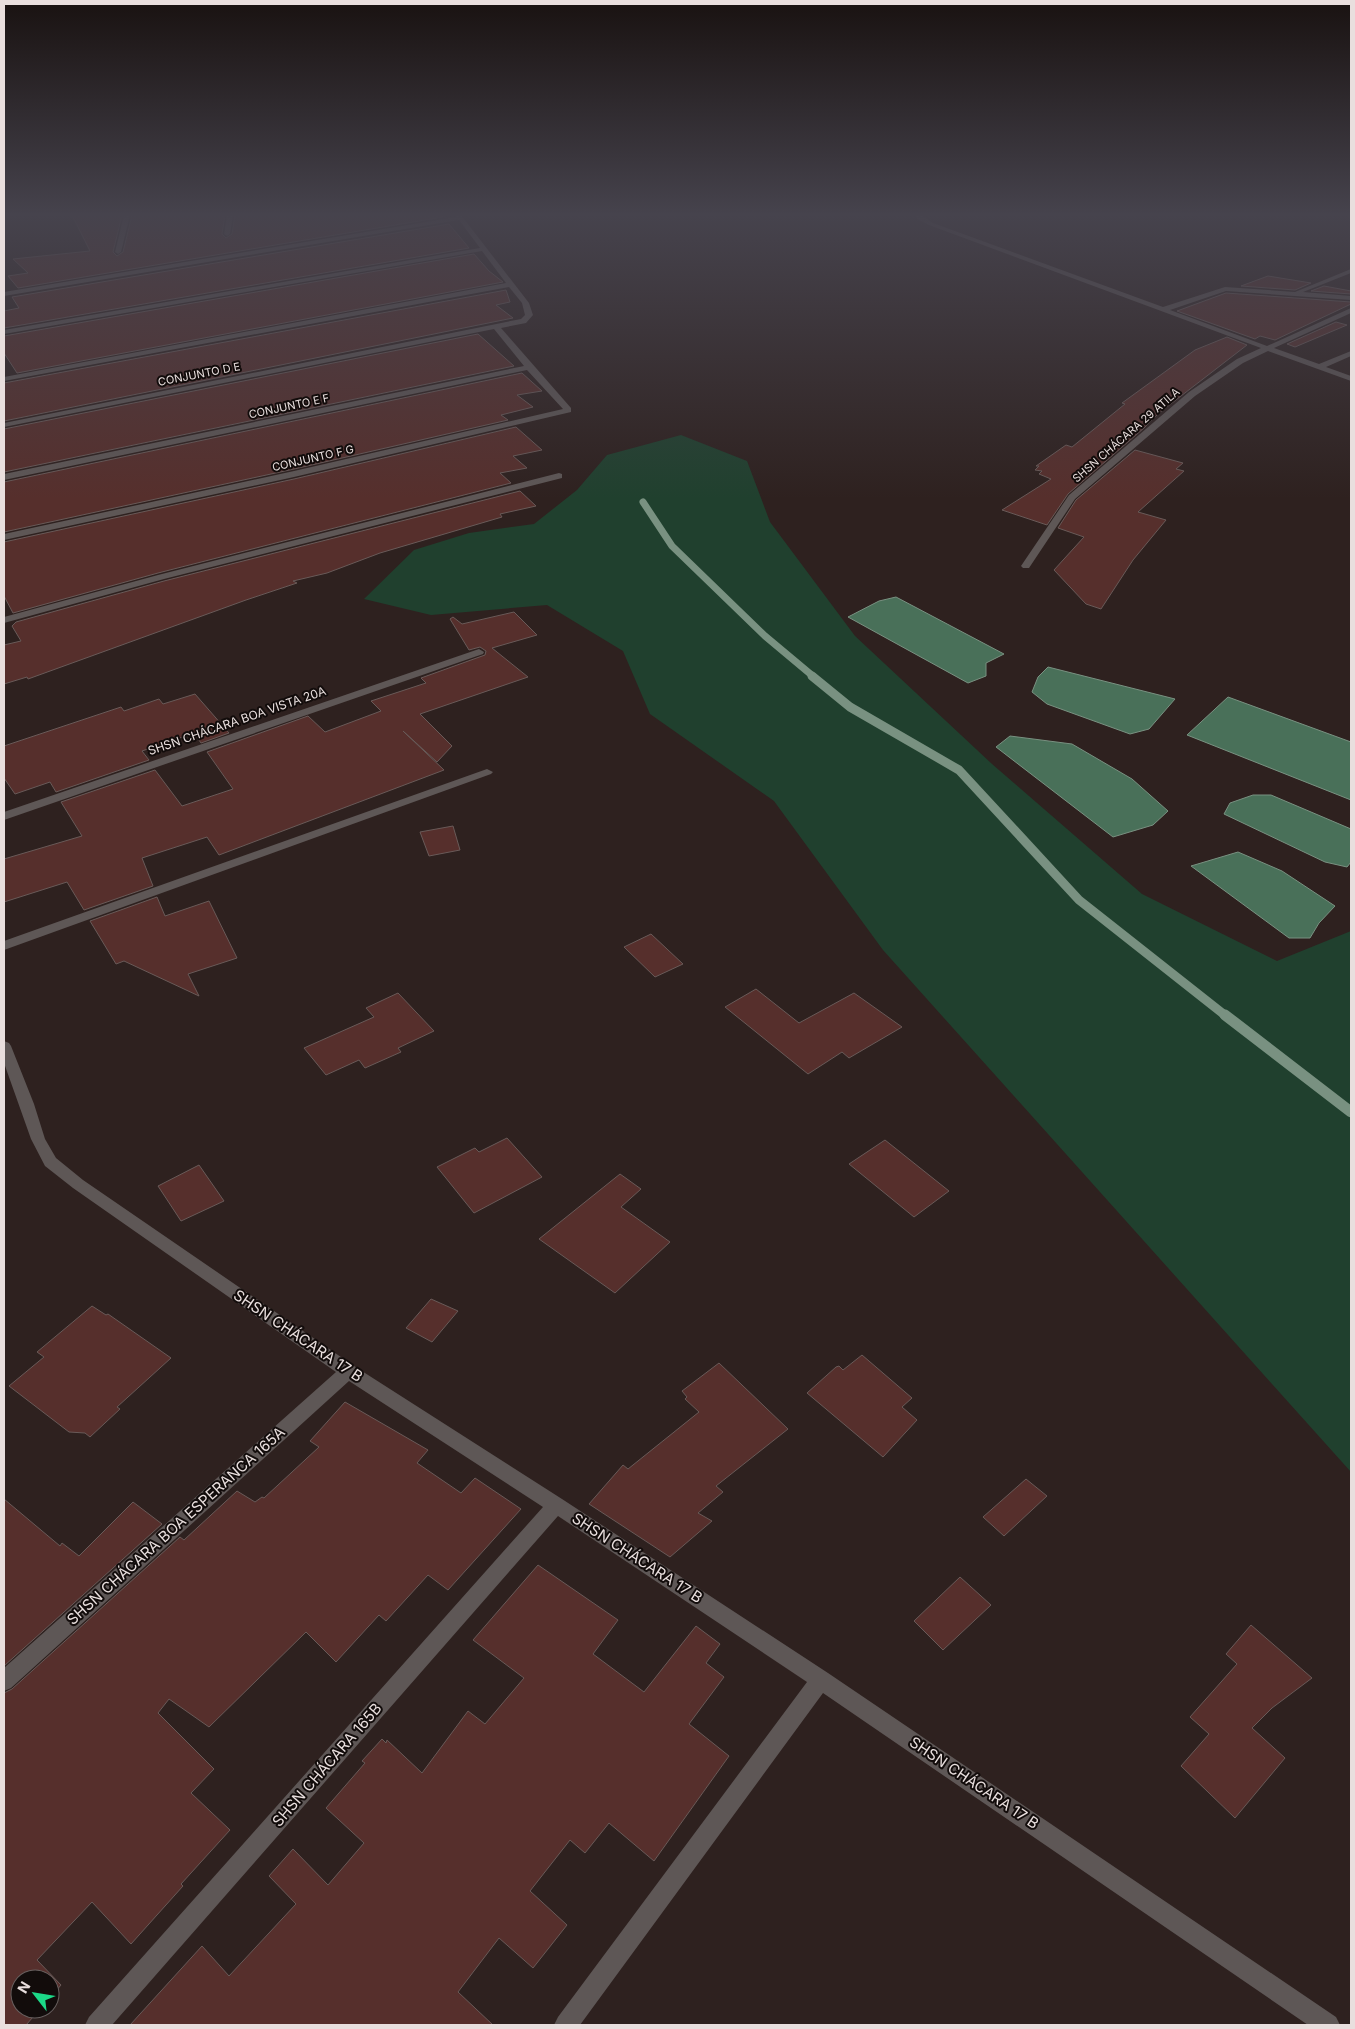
<svg xmlns="http://www.w3.org/2000/svg" width="1355" height="2029" font-family="Inter,sans-serif">
<style>
.green{fill:#20402e}
.water{fill:#497059;stroke:#799181}
.lines{fill:none;stroke-linecap:round;stroke-linejoin:round}
.stream-far2{stroke:#799181;stroke-width:7}
.stream-far1{stroke:#799181;stroke-width:9}
.stream{stroke:#799181;stroke-width:11}
.building{fill:#562f2c;stroke:#695a58}
.minor{fill:#5e5756;fill-rule:evenodd}
.labels{text-anchor:middle;stroke-width:4;stroke-linejoin:round;paint-order:stroke}
.far-street-label{font-size:11px;fill:#e9dfde;stroke:#120c0b}
.street-label{font-size:12px;fill:#e9dfde;stroke:#120c0b}
.near-street-label{font-size:15px;fill:#e9dfde;stroke:#120c0b}
</style>
<rect width="100%" height="100%" fill="#2e211f"/>
<path class="green" d="M681 435 747 461 770 522 855 636 992 764 1142 894 1277 961 1351 931V1472L883 950 774 801 650 714 623 651 547 605 431 615 364 599 414 550 469 533 534 524 577 490 607 455Z"/>
<path class="water" d="M896 597 1004 654 986 663V676L968 683 848 617 879 601Z
M1048 667 1175 699 1149 729 1130 734 1047 704 1032 692 1038 677Z
M1228 697 1351 742V800L1187 735Z
M1010 736 1072 744 1132 779 1168 811 1153 825 1113 837 996 747Z
M1253 795H1271L1351 829V862L1347 867 1325 862 1224 814 1230 803Z
M1238 852 1282 871 1335 906 1319 923 1310 938H1289L1191 866Z"/>
<g class="lines">
<path class="stream-far2" d="M643 502 672 546 765 636 814 677"/>
<path class="stream-far1" d="M812 676 850 707 959 770 1079 900 1226 1016"/>
<path class="stream" d="M1225 1015 1351 1112"/>
</g>
<path class="building" d="M72 215H122L113 252 117 256 123 252 132 215H225L222 234 226 238 232 234 235 215H441L443 217 18 288 8 276 28 273 13 259 90 251Z
M449 224 469 248 4 328V311L19 308 12 297Z
M474 254 489 271 503 282 17 373 4 353V336Z
M1268 276 1311 283 1295 290 1241 286Z
M1324 286 1351 291V294L1311 291Z
M506 290 510 302 496 305 513 318 4 421V383Z
M1226 293 1351 302V304L1275 340 1260 336 1255 339 1177 311Z
M1336 322 1347 325 1295 347 1287 344Z
M478 334 514 366 4 472V429Z
M1227 337 1247 345 1159 413 1144 428 1068 494 1047 525 1002 510 1051 479 1039 474 1042 471 1035 470 1039 466H1036L1066 445 1072 447 1125 404 1122 403 1195 350Z
M522 373 542 391 517 395 533 407 501 415 508 420 294 469 4 532V482Z
M516 427 542 450 513 456 527 468 500 473 511 483 158 573 13 613 4 596V542L294 479Z
M1135 450 1183 463 1176 469 1184 471 1138 512 1166 520 1133 560 1101 609 1086 604 1054 570 1084 537 1058 528 1076 500Z
M520 491 536 506 500 514 502 517 380 553 327 573 293 581 297 583 246 600 28 679 27 677 4 684V645L21 641 12 626 16 622 164 581Z
M514 612 537 635 492 648 528 677 420 714 452 746 437 762 403 731 444 770 219 855 207 837 142 858 153 886 84 910 67 882 4 902V859L82 836 61 802 155 770 182 806 233 789 207 752 308 716 325 732 381 711 371 701 426 683 421 678 485 655 486 651 480 647 469 650 450 619 453 617 462 624Z
M195 694 229 733 201 743 194 733 142 751 149 760 56 792 50 782 15 794 4 778V746L121 707 124 711 159 699 163 704Z
M453 826 460 850 429 856 420 832Z
M157 897 165 916 209 901 237 958 188 974 199 996 124 961 116 964 90 921Z
M651 934 683 964 655 977 624 947Z
M756 989 799 1023 854 993 902 1027 849 1058 842 1052 808 1074 725 1007Z
M398 993 434 1031 398 1048 401 1052 365 1068 359 1060 326 1075 304 1048 374 1017 366 1008Z
M507 1138 542 1177 474 1213 437 1167 475 1148 479 1152Z
M885 1140 949 1191 914 1217 849 1164Z
M199 1165 224 1201 181 1221 158 1186Z
M620 1174 641 1189 621 1207 670 1242 615 1293 539 1239Z
M431 1299 458 1311 432 1342 406 1328Z
M92 1306 106 1315 108 1314 171 1358 117 1407 120 1409 90 1437 85 1433 69 1432 9 1386 44 1357 37 1352Z
M862 1355 912 1398 902 1407 917 1420 883 1457 807 1393 836 1367 839 1366 843 1370Z
M719 1363 788 1429 716 1486 723 1492 698 1513 712 1521 670 1557 589 1504 623 1465 628 1469 699 1412 685 1399 687 1397 682 1391Z
M345 1402 428 1450 417 1463 461 1493 475 1478 521 1509 448 1590 428 1575 386 1621 379 1615 336 1662 306 1632 209 1727 169 1699 158 1713 214 1769 191 1793 230 1830 181 1884 183 1886 131 1944 92 1902 37 1960 61 1985 50 1998V1979H20V2009H40L26 2025H4V1693L12 1689 180 1537 184 1540 237 1491 255 1502 262 1497 264 1498 319 1447 310 1441Z
M1026 1479 1047 1496 1004 1536 983 1517Z
M4 1499 60 1546 62 1543 79 1556 133 1502 162 1524 4 1666Z
M538 1565 618 1620 593 1654 644 1692 696 1626 720 1644 706 1663 724 1677 689 1724 729 1756 654 1861 609 1823 585 1853 570 1840 530 1891 567 1925 533 1968 499 1938 458 1992 493 2025H130L202 1946 229 1976 296 1904 269 1876 293 1849 328 1885 364 1843 326 1808 365 1763 362 1761 382 1739 386 1743 387 1740 422 1773 468 1711 485 1724 524 1678 473 1640Z
M960 1577 991 1605 943 1650 914 1621Z
M1251 1625 1312 1678 1272 1708 1252 1728 1285 1758 1235 1818 1181 1766 1209 1734 1190 1717 1237 1664 1226 1654Z"/>
<g class="lines">
<path class="minor" d="M124 215H130L121 252 118 254 115 252Z
M227 215H233L230 234 227 236 224 234Z
M455 215H461L529 303 533 315 526 323 501 328 571 408V412L294 477 4 540V534L294 471 563 409 527 370 4 480V474L524 366 494 329 4 427V423L521 319 525 315 522 303 509 287 4 381V377L506 283 482 251 4 334V330L480 248 459 220 4 296V292L456 217Z
M915 215H921L933 223 1163 307 1225 287 1295 292 1351 269V273L1303 292 1351 296V300L1226 291 1170 310 1267 346 1351 308V313L1274 348 1319 364 1351 351V356L1326 367 1351 376V381L1268 351 1243 363 1195 396 1075 499 1029 568H1023L1021 566 1069 495 1189 392 1237 359 1261 348 929 225 917 219Z
M559 473 562 474V478L164 579 4 623V617L158 575Z
M479 649 484 652 483 654 4 820V812Z
M487 769 493 772 491 774 4 950V941Z
M4 1041 9 1043 11 1046 34 1104 45 1139 56 1158 83 1180 354 1366 562 1499 828 1673 1336 2017 1340 2025H1308L823 1693 580 2025H554L558 2017 807 1682 558 1516 112 2025H85L89 2017 543 1507 349 1381 11 1688 4 1691V1668L336 1372 73 1188 45 1166 31 1139 4 1063Z"/>
</g>
<linearGradient id="sky" x2="0" y2="1"><stop stop-color="#191211"/><stop offset="0.43" stop-color="#46434d"/><stop offset="1" stop-color="#46434d" stop-opacity="0"/></linearGradient>
<rect width="1355" height="499" fill="url(#sky)"/>
<g class="labels">
<g class="far-street-label">
<text transform="translate(199 374) rotate(-11)" y="4">CONJUNTO D E</text>
<text transform="translate(289 406) rotate(-12)" y="4">CONJUNTO E F</text>
<text transform="translate(1126 435) rotate(-41)" y="4">SHSN CHÁCARA 29 ATILA</text>
<text transform="translate(313 458) rotate(-13)" y="4">CONJUNTO F G</text>
</g>
<g class="street-label">
<text transform="translate(237 721) rotate(-19)" y="4">SHSN CHÁCARA BOA VISTA 20A</text>
</g>
<g class="near-street-label">
<text transform="translate(298 1336) rotate(34)" y="5">SHSN CHÁCARA 17 B</text>
<text transform="translate(176 1526) rotate(-42)" y="5">SHSN CHÁCARA BOA ESPERANCA 165A</text>
<text transform="translate(637 1558) rotate(33)" y="5">SHSN CHÁCARA 17 B</text>
<text transform="translate(327 1765) rotate(-49)" y="5">SHSN CHÁCARA 165B</text>
<text transform="translate(974 1783) rotate(34)" y="5">SHSN CHÁCARA 17 B</text>
</g>
</g>
<rect width="1355" height="2029" fill="none" stroke="#e9dfde" stroke-width="10"/>
<g transform="translate(35 1994) rotate(301)"><circle r="24" fill="#120c0b" stroke="#68605f"/>
<path d="M0-4L9 19L0 12L-9 19Z" fill="#1cd988"/>
<text y="-8" font-size="14" font-weight="bold" text-anchor="middle" fill="#e9dfde">N</text>
</g>
</svg>
